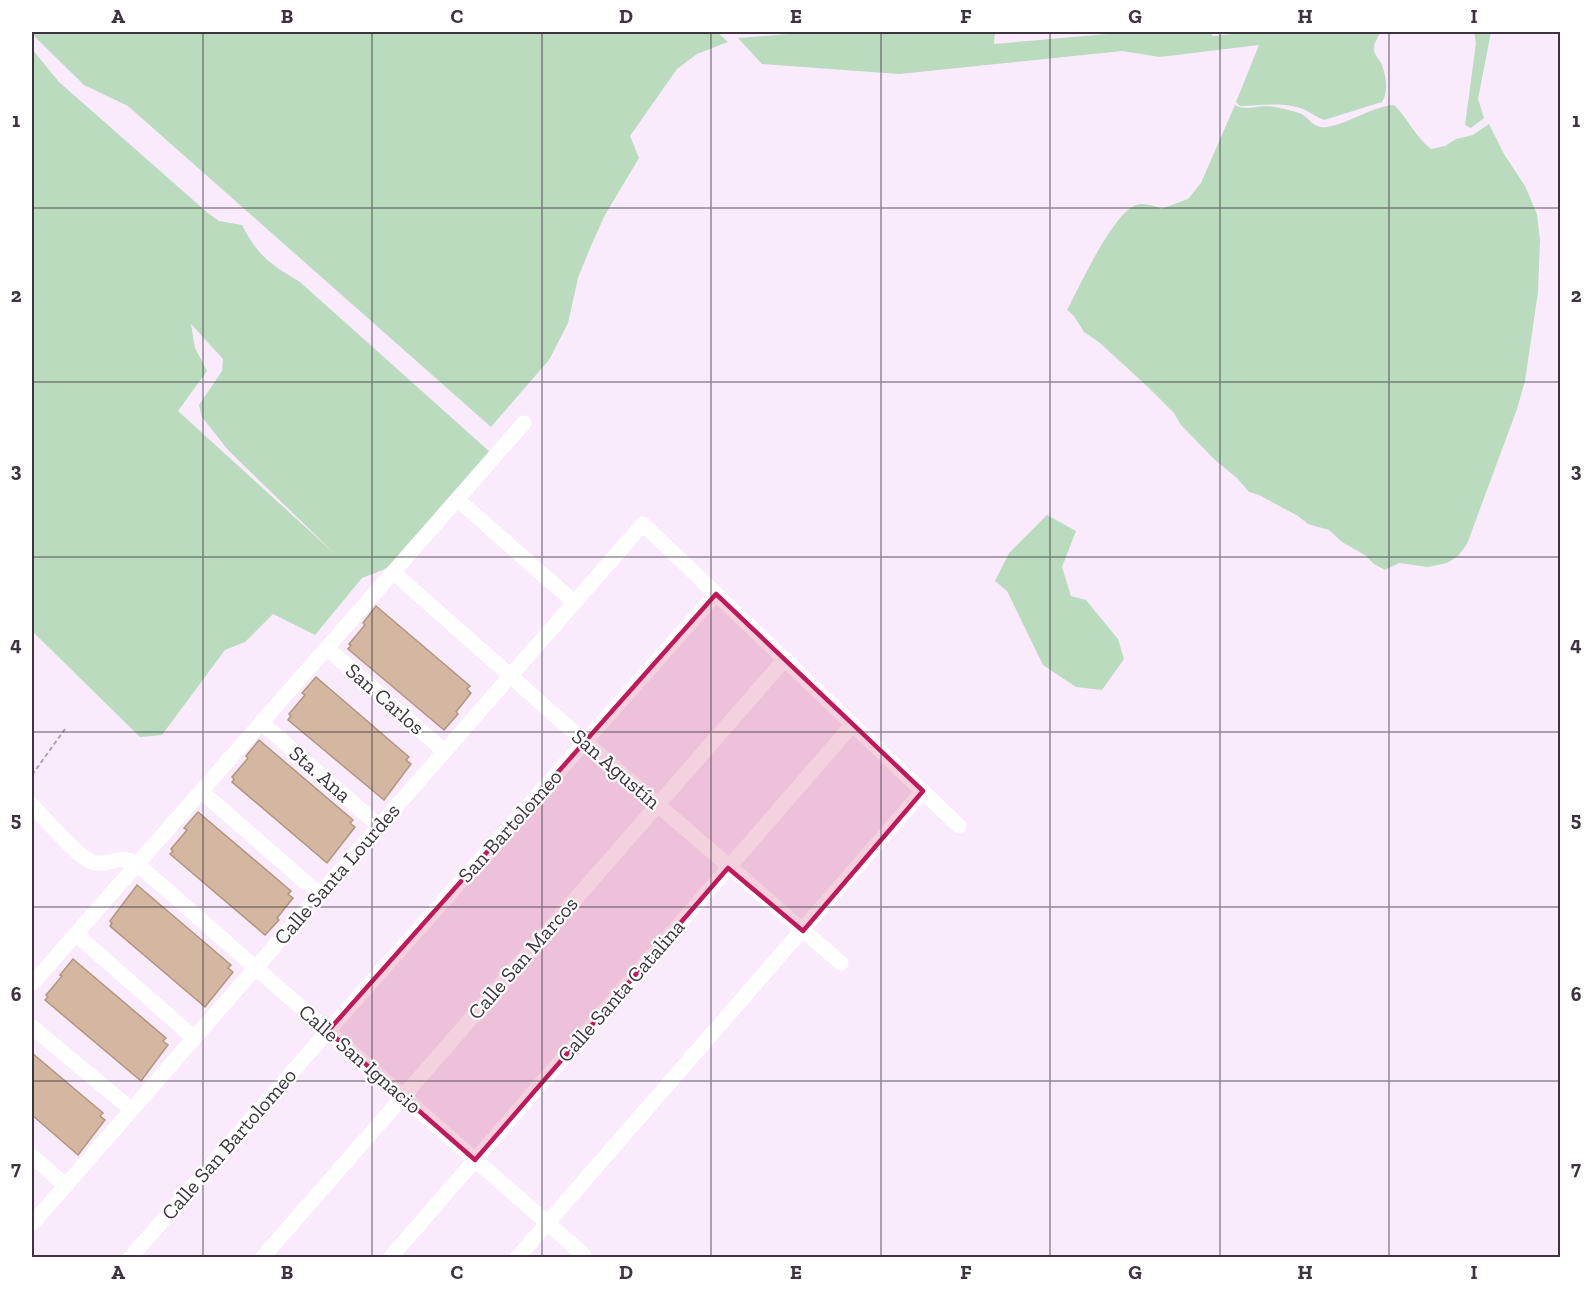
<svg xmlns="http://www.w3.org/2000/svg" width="1592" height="1289" font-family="'Zilla Slab',serif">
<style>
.green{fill:#badbbd;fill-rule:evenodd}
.building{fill:#d4b7a0;stroke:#b1957f;stroke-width:1.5}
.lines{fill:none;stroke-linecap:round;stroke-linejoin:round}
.path{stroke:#afa3b2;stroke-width:2;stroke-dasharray:4.5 3;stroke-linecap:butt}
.street{stroke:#fff;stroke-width:15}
.marked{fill:#c2185b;fill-opacity:0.2;stroke:#c2185b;stroke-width:4.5;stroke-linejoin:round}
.grid{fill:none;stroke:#3d343f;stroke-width:1.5;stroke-opacity:0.55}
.labels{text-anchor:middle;stroke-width:4.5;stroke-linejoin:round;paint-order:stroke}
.street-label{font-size:21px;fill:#3d343f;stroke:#fff}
.neatline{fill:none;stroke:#3d343f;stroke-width:2}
.grid-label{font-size:20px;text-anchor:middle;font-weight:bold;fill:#3d343f}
</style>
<rect width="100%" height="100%" fill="#f9ebfc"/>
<path class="green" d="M32 32H717L728 42 697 54 677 69 630 136 639 158 605 215 590 248 578 278 568 323 549 360 491 427 128 106 84 85 32 34Z
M815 32H995L994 44 1131 32H1209L1213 36 1253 32H1380C1378 38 1373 44 1374 50 1375 56 1379 59 1381 63 1386 74 1389 92 1382 102L1324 120C1316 117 1310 112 1303 109 1282 101 1261 106 1240 106L1236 102 1259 45 1160 57 1122 51 899 74 762 64 738 38Z
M1474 32H1491L1478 99 1484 118 1471 128 1465 125 1476 43Z
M32 49 59 82 209 214 219 221 242 225C258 256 270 264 300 282L490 452 388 568 362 578 315 635 273 614 245 642 225 650 162 735 140 737 32 631ZM191 324 223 359 222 371 199 405 202 417 228 450 335 554 178 411 207 371 195 348Z
M1235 105C1244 111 1256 106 1267 106 1277 107 1290 110 1299 113 1310 117 1312 129 1327 127 1351 123 1370 107 1394 105 1409 119 1414 136 1431 149L1445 146 1456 139 1473 135 1489 124 1504 154 1525 186 1537 214 1540 240 1538 292 1525 381 1517 409 1467 544 1458 556 1447 563 1428 567 1399 563 1385 570 1374 564 1365 555 1342 542 1329 530 1308 524 1298 516 1259 495 1249 492 1237 478 1215 460 1181 425 1174 413 1148 387 1100 343 1084 332 1074 316 1067 310C1080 286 1111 217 1134 206 1143 202 1152 205 1161 209L1188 199 1201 183Z
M1047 515 1076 531 1062 567 1071 596 1086 600 1118 639 1124 659 1102 690 1076 687 1043 665 1007 591 995 581 1009 553Z"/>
<path class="building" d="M376 606 470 686 467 689 471 693 456 712 458 714 444 730 348 649 351 645 349 644 365 625 363 623Z
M316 677 409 757 406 760 411 764 384 800 288 720 291 716 289 714 305 695 302 693Z
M259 740 353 820 350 823 355 827 327 863 232 782 234 779 232 777 248 758 246 756Z
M198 812 291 891 288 894 293 898 277 918 279 920 265 935 170 854 173 851 171 849 187 830 184 828Z
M137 885 231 965 228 968 233 972 205 1007 110 926 112 923 110 921Z
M73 959 166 1038 163 1041 168 1045 141 1081 45 1000 48 997 46 995 62 976 60 975Z
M32 1053 103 1113 100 1116 105 1120 78 1155 32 1115Z"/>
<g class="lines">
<path class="path" d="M32 775 65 729"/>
<path class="street" d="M457 499 574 602
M393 572 585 742 841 963
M327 648 444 751
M261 722 379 826
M201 791 319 894
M32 805C45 818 76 856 92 862 109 868 118 852 137 864L584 1255
M76 934 194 1038
M32 984 524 423
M32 1027 131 1109
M32 1156 65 1185
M32 1224 643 524 959 826
M130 1258 328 1031 716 594
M262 1258 785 659
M390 1258 853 724
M517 1258 923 791"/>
</g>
<path class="marked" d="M716 594 923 791 803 931 728 868 475 1160 328 1031Z"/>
<path class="grid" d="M203 32V1258M372 32V1258M542 32V1258M711 32V1258M881 32V1258M1050 32V1258M1220 32V1258M1389 32V1258M32 208H1560M32 382H1560M32 557H1560M32 732H1560M32 907H1560M32 1081H1560"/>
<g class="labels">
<g class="street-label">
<text transform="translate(385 699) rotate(41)" y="7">San Carlos</text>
<text transform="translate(616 769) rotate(41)" y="7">San Agustín</text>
<text transform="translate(320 774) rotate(41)" y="7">Sta. Ana</text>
<text transform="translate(510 826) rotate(-48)" y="7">San Bartolomeo</text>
<text transform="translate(337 874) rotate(-49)" y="7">Calle Santa Lourdes</text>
<text transform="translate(523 958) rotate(-49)" y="7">Calle San Marcos</text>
<text transform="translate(621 991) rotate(-49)" y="7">Calle Santa Catalina</text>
<text transform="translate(360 1059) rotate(41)" y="7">Calle San Ignacio</text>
<text transform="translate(229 1144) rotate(-49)" y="7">Calle San Bartolomeo</text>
</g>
</g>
<rect width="1592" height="1289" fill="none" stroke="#ffffff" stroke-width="66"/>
<rect x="33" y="33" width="1526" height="1223" class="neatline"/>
<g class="grid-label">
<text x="118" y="23">A</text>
<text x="287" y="23">B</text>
<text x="457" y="23">C</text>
<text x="626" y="23">D</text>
<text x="796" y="23">E</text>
<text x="966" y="23">F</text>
<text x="1135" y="23">G</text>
<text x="1305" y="23">H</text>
<text x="1474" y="23">I</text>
<text x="16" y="127">1</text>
<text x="1576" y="127">1</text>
<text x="16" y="302">2</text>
<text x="1576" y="302">2</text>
<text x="16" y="477">3</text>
<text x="1576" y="477">3</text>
<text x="16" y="651">4</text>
<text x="1576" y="651">4</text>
<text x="16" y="826">5</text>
<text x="1576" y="826">5</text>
<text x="16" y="1001">6</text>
<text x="1576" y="1001">6</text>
<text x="16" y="1175">7</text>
<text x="1576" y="1175">7</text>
<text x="118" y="1279">A</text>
<text x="287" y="1279">B</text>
<text x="457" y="1279">C</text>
<text x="626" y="1279">D</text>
<text x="796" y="1279">E</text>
<text x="966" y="1279">F</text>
<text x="1135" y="1279">G</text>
<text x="1305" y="1279">H</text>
<text x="1474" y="1279">I</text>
</g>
</svg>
